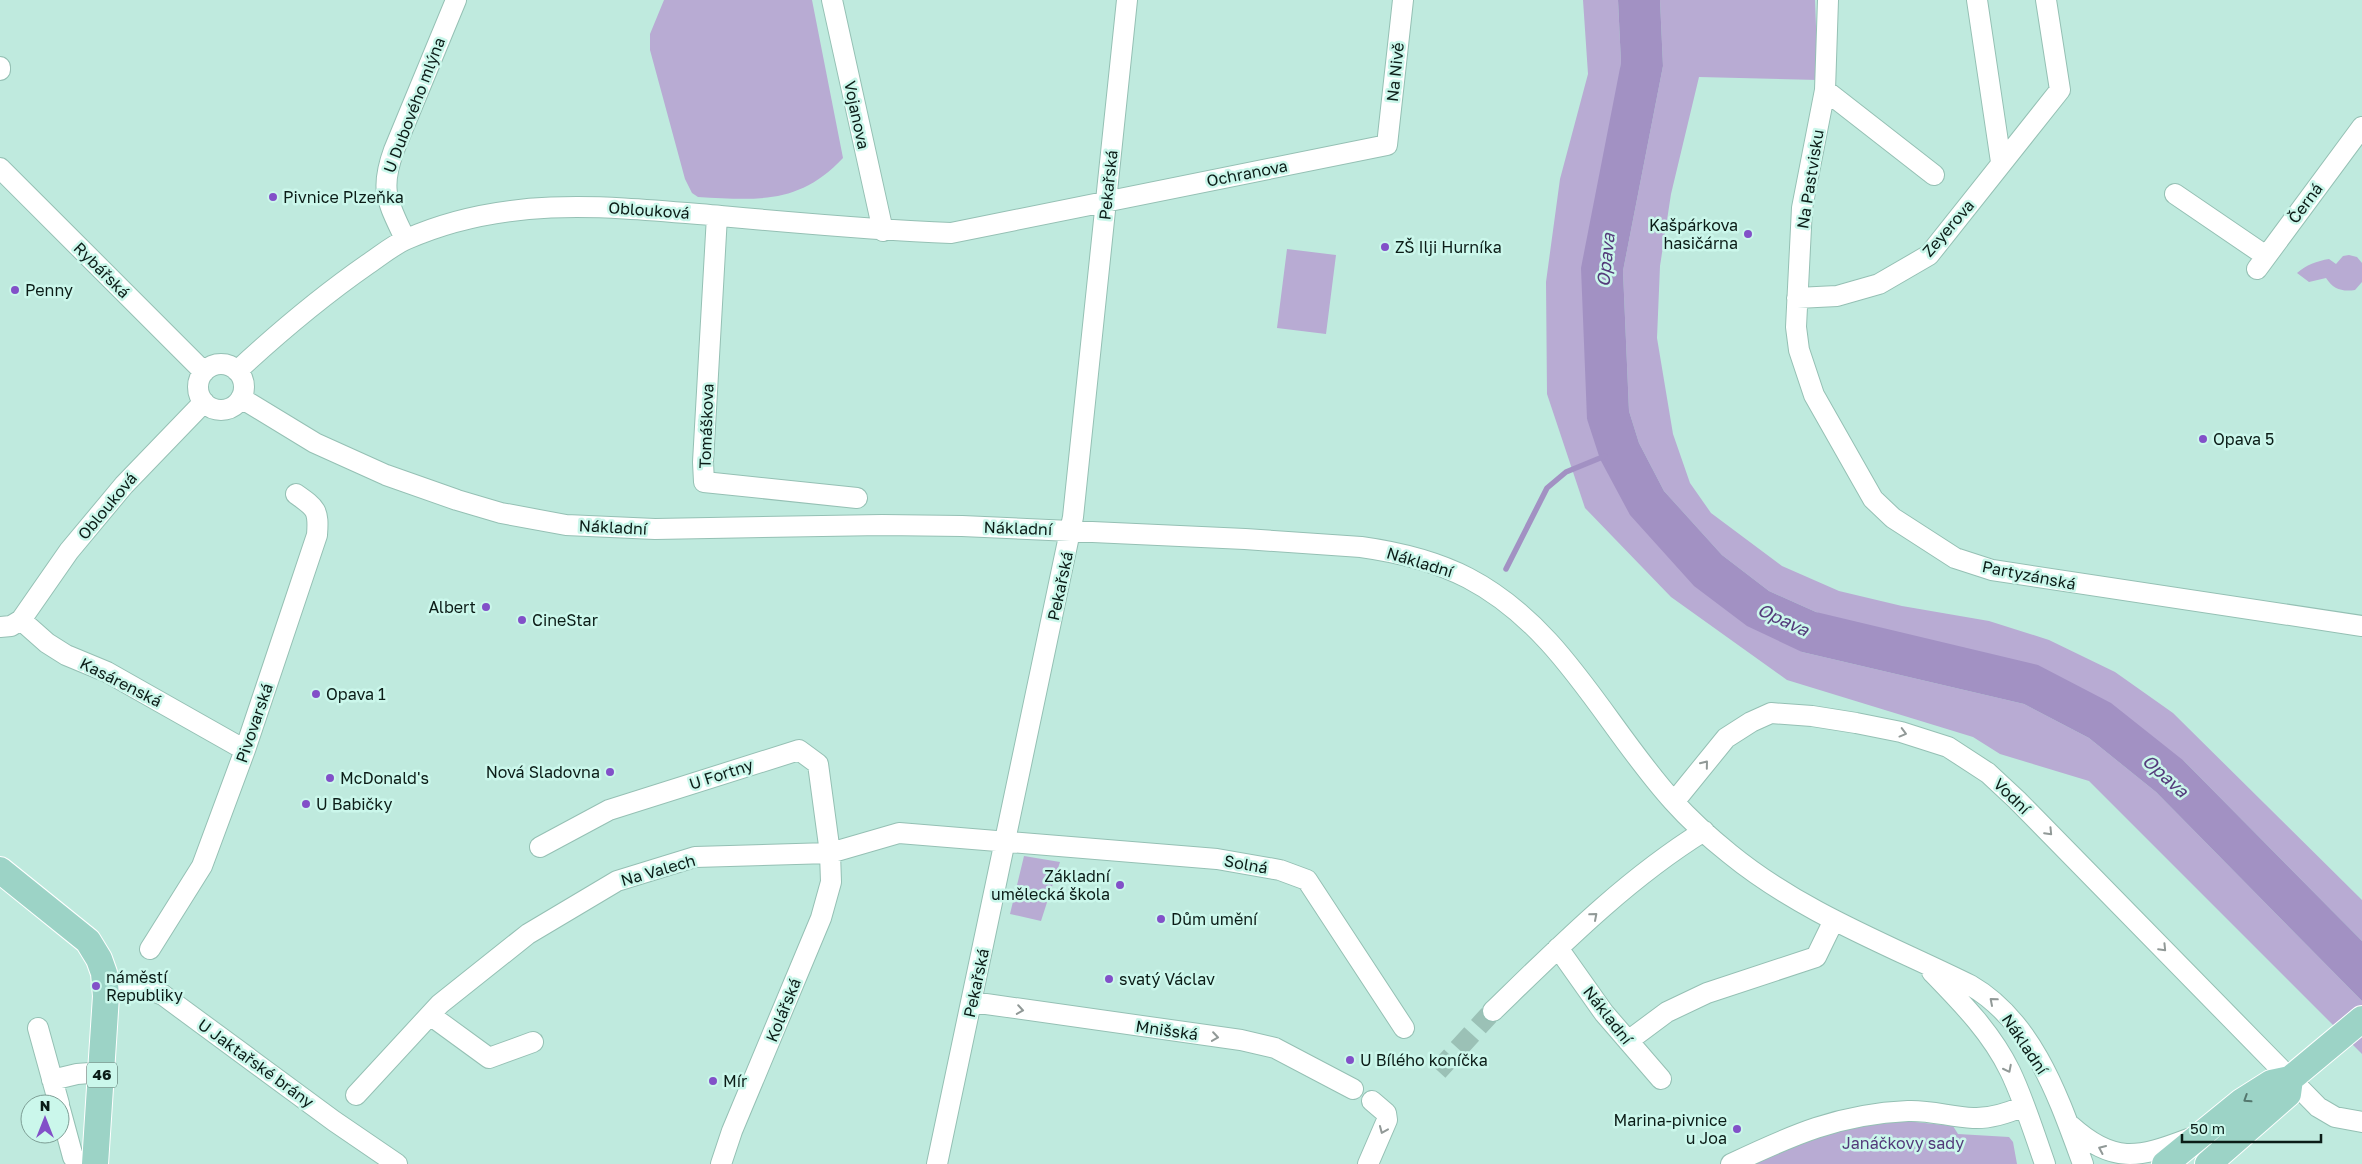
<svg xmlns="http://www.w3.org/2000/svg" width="2362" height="1164" font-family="'Golos Text',sans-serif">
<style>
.green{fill:#b8abd3}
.water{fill:#a291c3}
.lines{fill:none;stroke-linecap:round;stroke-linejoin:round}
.stream{stroke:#a291c3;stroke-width:5.5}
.minor-tunnel{stroke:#9bc1b6;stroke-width:20;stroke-dasharray:20 10;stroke-linecap:butt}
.minor-casing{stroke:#95c0b4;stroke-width:22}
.major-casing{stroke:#fff;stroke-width:28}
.minor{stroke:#fff;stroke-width:20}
.major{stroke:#9cd3c6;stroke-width:26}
.oneway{stroke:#919997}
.oneway2{stroke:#54786e}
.poi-dot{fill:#8250c8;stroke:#cbf7eb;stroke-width:2}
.labels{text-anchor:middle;stroke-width:5;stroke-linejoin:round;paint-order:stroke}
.shield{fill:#cbf7eb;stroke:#455e57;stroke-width:1}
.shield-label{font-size:15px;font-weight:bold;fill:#0b1c17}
.street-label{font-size:16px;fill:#0b1c17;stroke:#cbf7eb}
.poi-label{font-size:16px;fill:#0b1c17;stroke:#cbf7eb;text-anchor:start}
.park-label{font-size:16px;fill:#533a7a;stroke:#cbf7eb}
.water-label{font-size:18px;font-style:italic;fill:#543b7b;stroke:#cbf7eb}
</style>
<rect width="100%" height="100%" fill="#bfeade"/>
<path class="green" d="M664 0H812L843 158C799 205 757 200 698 197L692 193 685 179 650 50V34Z
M1583 0H1618L1621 63 1587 419 1802 652 2024 704 2089 738 2156 792 2362 1001V1054L2089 781 2000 754 1973 737 1787 680 1671 597 1585 508 1547 394 1546 282 1560 179 1588 74Z
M1660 0H1815L1818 80 1699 77 1671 194 1660 266 1657 338 1673 434 1690 483 1711 513 1782 566 1839 591 1902 606 1989 621 2049 640 2115 672 2173 713 2362 900V941L2184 761 1816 612 1769 591 1722 555 1664 491 1639 443 1629 411 1623 271 1663 66Z
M1287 249 1336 255 1326 334 1277 328Z
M2349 255 2357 257 2362 263V282L2355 290C2342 292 2333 289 2326 278L2309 282 2297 273C2306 265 2317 261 2329 259L2336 264 2343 256Z
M1024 856 1060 862 1041 921 1010 914Z
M1906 1121 1953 1126 1958 1134 2009 1137 2013 1142 2017 1164H1748L1791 1143 1847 1128Z"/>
<path class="water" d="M1618 0H1660L1663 66 1623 271 1629 411 1639 443 1664 491 1722 555 1769 591 1816 612 2038 665 2111 703 2184 761 2362 941V1001L2156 792 2089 738 2024 704 1802 652 1747 626 1694 586 1630 515 1600 459 1587 419 1581 268 1621 63Z"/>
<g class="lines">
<path class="stream" d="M1506 569 1547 488 1566 472 1605 456"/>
<path class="minor-tunnel" d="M1438 1071 1489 1015"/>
<defs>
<path id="minor" d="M832 0 883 231
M1828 0 1825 90 1802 208 1796 327 1799 350 1814 395 1873 499 1893 518 1955 558 1992 570 2362 626
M1977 0 2001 162
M0 67V70
M1825 90 1934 175
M0 168 204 372
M2175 194 2266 256
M717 216 703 462 704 482 857 498
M405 239C388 202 379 191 394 150L456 0
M2257 269 2362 127
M1797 298 1837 296 1879 284 1929 255 2060 90 2046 0
M198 387a23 23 0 1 1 46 0a23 23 0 1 1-46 0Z
M237 371C278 333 322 296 368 264 380 256 393 245 407 239 509 194 613 207 721 216 798 223 874 230 951 233L1387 145 1403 0
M241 398 315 443 386 475 457 500 501 513 566 525 655 529 882 525 962 526 1245 539 1361 547C1397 552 1435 561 1468 578 1562 627 1605 726 1673 801 1690 820 1710 838 1730 854 1801 912 1889 945 1970 985 2034 1022 2059 1099 2083 1164
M21 620 47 643 66 655 107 672 245 750
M0 627 11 626 21 620 69 551 124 485 204 402
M1674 802 1726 738 1751 722 1771 713 1812 716 1856 723 1901 732 1948 747 1988 773 2017 800 2318 1107 2335 1117 2362 1122
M540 847 609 810 799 750 818 764 830 853 831 882 821 918 732 1131 721 1164
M1558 948 1604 1013 1661 1079
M150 949 202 866 245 750 317 535C319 510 316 508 296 494
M1932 972C1961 1002 1991 1032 2010 1071 2024 1100 2034 1133 2045 1164
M106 986 144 987 163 995 334 1121 397 1164
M972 1002 1241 1040 1275 1048 1353 1089
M1493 1011C1559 947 1625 880 1704 831
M430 1015 489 1058 533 1042
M38 1028 59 1104
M1628 1041 1667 1012 1707 993 1816 957 1834 920
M52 1080 77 1074 103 1072
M356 1095 440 1004 528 934 617 881 695 857 830 853 899 833 1217 859 1280 870 1307 880 1404 1028
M60 1109 73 1157 80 1161H95
M2071 1126C2113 1164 2138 1158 2188 1139
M937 1164 1073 517 1127 0
M1368 1164 1387 1120 1386 1113 1372 1101
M1731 1164C1792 1135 1839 1114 1908 1111 1930 1110 1951 1117 1973 1118 1991 1119 2008 1113 2024 1106"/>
<path id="major" d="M0 870 88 941 99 959 104 973 106 996 95 1164
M2165 1164 2241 1102 2271 1083 2290 1079 2362 1019
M2208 1164 2288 1094 2290 1079"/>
</defs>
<use href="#minor" class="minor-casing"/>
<use href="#major" class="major-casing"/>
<use href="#minor" class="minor"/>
<use href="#major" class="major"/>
</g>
<defs><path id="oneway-chevron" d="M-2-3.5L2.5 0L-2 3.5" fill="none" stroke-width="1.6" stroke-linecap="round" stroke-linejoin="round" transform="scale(1.25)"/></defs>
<g class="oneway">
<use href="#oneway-chevron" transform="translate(1903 733) rotate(15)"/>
<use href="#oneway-chevron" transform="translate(1705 764) rotate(-51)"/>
<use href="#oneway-chevron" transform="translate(2049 832) rotate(46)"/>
<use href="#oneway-chevron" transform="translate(1594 916) rotate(-41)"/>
<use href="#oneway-chevron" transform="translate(2163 948) rotate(46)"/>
<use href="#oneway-chevron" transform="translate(1993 1001) rotate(-139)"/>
<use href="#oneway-chevron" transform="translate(1020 1010) rotate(9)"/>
<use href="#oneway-chevron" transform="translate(1215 1037) rotate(8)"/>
<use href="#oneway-chevron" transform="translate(2008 1069) rotate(63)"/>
<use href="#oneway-chevron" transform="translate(1383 1130) rotate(113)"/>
<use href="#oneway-chevron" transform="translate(2102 1149) rotate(-156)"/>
</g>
<use class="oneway2" href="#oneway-chevron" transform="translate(2247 1099) rotate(147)"/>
<g class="poi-dot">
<circle cx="273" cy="197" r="5"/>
<circle cx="1748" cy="234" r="5"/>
<circle cx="1385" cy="247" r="5"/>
<circle cx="15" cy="290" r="5"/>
<circle cx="2203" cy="439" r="5"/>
<circle cx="486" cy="607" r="5"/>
<circle cx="522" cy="620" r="5"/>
<circle cx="316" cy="694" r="5"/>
<circle cx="610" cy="772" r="5"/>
<circle cx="330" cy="778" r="5"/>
<circle cx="306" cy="804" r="5"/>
<circle cx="1120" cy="885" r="5"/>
<circle cx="1161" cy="919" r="5"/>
<circle cx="1109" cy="979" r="5"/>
<circle cx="96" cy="986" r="5"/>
<circle cx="1350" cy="1060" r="5"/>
<circle cx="713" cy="1081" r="5"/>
<circle cx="1737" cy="1129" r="5"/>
</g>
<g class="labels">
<rect class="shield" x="87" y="1062.5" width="30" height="25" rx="4"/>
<g class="shield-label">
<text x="102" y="1080">46</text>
</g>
<g class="street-label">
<text transform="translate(1395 72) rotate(-84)" y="6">Na Nivě</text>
<text transform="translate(414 105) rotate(-69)" y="6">U Dubového mlýna</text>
<text transform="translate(857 115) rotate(78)" y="6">Vojanova</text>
<text transform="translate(1247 173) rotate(-11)" y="6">Ochranova</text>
<text transform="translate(1810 179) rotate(-81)" y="6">Na Pastvisku</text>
<text transform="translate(1108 185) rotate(-84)" y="6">Pekařská</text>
<text transform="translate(2305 203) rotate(-53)" y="6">Černá</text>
<text transform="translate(649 210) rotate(4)" y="6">Oblouková</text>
<text transform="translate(1948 228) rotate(-49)" y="6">Zeyerova</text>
<text transform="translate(102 270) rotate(45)" y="6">Rybářská</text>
<text transform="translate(706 426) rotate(-88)" y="6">Tomáškova</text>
<text transform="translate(107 506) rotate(-50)" y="6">Oblouková</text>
<text transform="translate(613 527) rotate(3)" y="6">Nákladní</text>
<text transform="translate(1018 528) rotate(2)" y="6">Nákladní</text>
<text transform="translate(1420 562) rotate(17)" y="6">Nákladní</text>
<text transform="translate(2029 575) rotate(11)" y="6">Partyzánská</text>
<text transform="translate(1060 586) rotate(-78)" y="6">Pekařská</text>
<text transform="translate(121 682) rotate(27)" y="6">Kasárenská</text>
<text transform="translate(254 723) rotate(-71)" y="6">Pivovarská</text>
<text transform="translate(721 774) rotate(-18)" y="6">U Fortny</text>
<text transform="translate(2012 796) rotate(44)" y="6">Vodní</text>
<text transform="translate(1246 864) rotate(10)" y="6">Solná</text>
<text transform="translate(658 870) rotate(-16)" y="6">Na Valech</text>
<text transform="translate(976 983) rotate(-78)" y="6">Pekařská</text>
<text transform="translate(783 1010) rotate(-68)" y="6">Kolářská</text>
<text transform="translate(1608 1015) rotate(52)" y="6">Nákladní</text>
<text transform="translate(1167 1030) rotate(8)" y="6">Mnišská</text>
<text transform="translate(2025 1044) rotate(56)" y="6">Nákladní</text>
<text transform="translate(256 1063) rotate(36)" y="6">U Jaktařské brány</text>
</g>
<g class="poi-label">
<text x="283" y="203">Pivnice Plzeňka</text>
<text x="1738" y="231" text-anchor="end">Kašpárkova<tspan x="1738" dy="18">hasičárna</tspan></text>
<text x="1395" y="253">ZŠ Ilji Hurníka</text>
<text x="25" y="296">Penny</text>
<text x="2213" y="445">Opava 5</text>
<text x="476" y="613" text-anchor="end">Albert</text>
<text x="532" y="626">CineStar</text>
<text x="326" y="700">Opava 1</text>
<text x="600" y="778" text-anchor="end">Nová Sladovna</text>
<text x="340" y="784">McDonald's</text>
<text x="316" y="810">U Babičky</text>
<text x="1110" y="882" text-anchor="end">Základní<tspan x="1110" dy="18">umělecká škola</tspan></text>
<text x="1171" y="925">Dům umění</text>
<text x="106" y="983">náměstí<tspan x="106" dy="18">Republiky</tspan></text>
<text x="1119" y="985">svatý Václav</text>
<text x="1360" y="1066">U Bílého koníčka</text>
<text x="723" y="1087">Mír</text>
<text x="1727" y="1126" text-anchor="end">Marina-pivnice<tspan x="1727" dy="18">u Joa</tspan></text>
</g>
<g class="park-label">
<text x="1903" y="1149">Janáčkovy sady</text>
</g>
<g class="water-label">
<text transform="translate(1606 260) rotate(-84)" y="6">Opava</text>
<text transform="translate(1783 620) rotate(25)" y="6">Opava</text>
<text transform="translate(2165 776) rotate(42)" y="6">Opava</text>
</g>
</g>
<g transform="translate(45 1119)"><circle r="24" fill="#cbf7eb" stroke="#7e9f96"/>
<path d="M0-4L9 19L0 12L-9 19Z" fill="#8250c8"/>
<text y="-8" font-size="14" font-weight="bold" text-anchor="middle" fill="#0b1c17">N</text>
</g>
<path d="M2182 1134v8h139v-8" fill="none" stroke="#0b1c17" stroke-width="2.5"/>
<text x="2190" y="1134" font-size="15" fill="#0b1c17" stroke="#cbf7eb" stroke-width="4" paint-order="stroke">50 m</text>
</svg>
